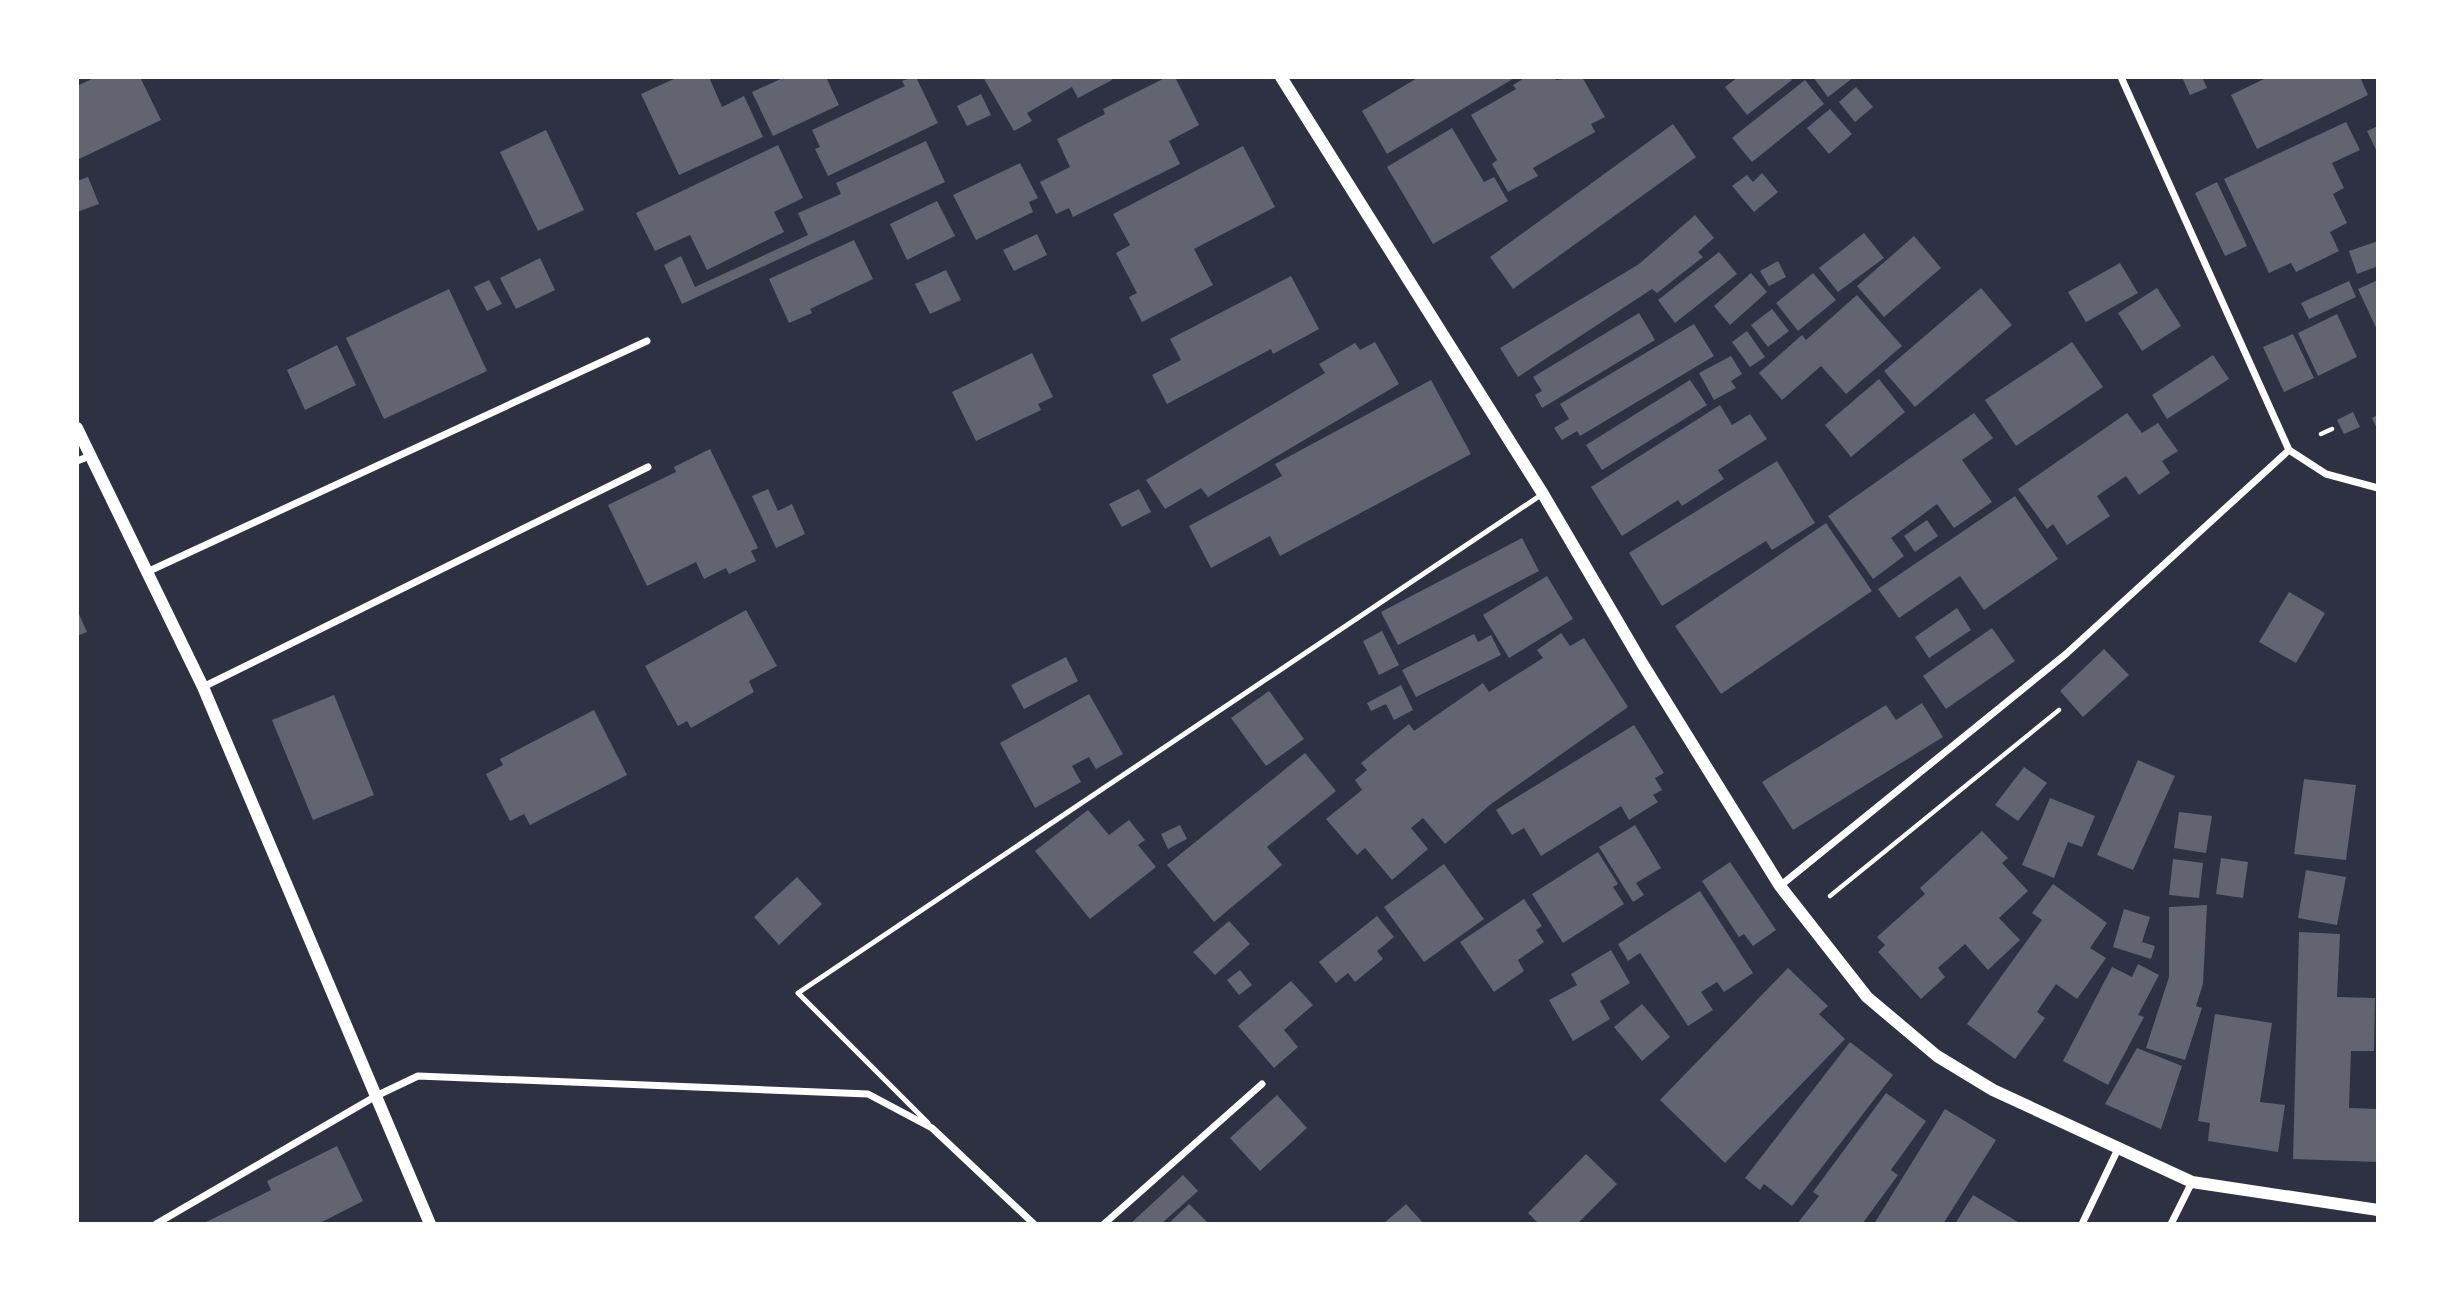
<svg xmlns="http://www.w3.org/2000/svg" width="2455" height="1301" font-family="'PT Sans',sans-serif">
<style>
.building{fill:#626471}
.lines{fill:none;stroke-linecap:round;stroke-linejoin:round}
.path{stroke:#fff;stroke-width:4.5}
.service{stroke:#fff;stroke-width:5}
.minor{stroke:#fff;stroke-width:7}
.tertiary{stroke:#fff;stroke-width:12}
</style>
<rect width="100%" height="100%" fill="#2d3142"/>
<path class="building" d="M96 77H140L161 120 77 160V86Z
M678 77H709L722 107 744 96 763 137 679 175 641 94Z
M785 77H826L839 105 773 136 752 92Z
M913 77H916L938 123 828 176 815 149 820 147 812 130 905 86 902 81Z
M983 77H1111L1112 80 1078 98 1072 87 1027 113 1032 121 1014 131Z
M1167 77H1175L1199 125 1169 141 1180 164 1073 217 1069 208 1056 214 1040 182 1070 167 1057 139 1105 114 1103 109Z
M1419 77H1516L1387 154 1362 111Z
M1526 77H1554L1556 80 1582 77 1605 117 1591 124 1595 132 1533 168 1538 176 1508 192 1492 164 1497 160 1471 115 1516 89 1513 85Z
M1738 77H1790L1792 80 1747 115 1725 87Z
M1813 77H1854L1828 97Z
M2182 77H2202L2207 88 2190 95Z
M2268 77H2360L2368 95 2257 149 2231 95Z
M1805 80 1824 104 1752 162 1732 138Z
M1856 87 1873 107 1855 122 1839 102Z
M981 94 991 115 967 126 957 106Z
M1830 109 1852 134 1829 154 1807 128Z
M2346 122 2360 150 2332 163 2344 188 2333 194 2347 223 2330 232 2339 251 2296 272 2291 263 2269 273 2224 179Z
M1673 124 1696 157 1513 289 1490 257Z
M2378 126V154L2367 131Z
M1452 128 1484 182 1494 177 1508 201 1433 244 1387 167Z
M546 130 584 210 538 231 500 152Z
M926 141 945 182 682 304 664 265 681 256 695 287 808 235 798 213 841 194 836 183Z
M778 145 803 198 774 212 784 232 707 270 690 235 655 251 636 213Z
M1243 146 1275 207 1194 249 1213 285 1142 322 1129 297 1137 293 1116 253 1130 245 1113 214Z
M1020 163 1038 198 1029 202 1033 212 976 240 953 195Z
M1762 173 1778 192 1754 212 1732 186 1747 175 1753 182Z
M88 177 99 204 77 212V181Z
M2217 182 2247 246 2225 256 2195 193Z
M937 201 955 236 907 260 890 224Z
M1695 215 1714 238 1698 252 1703 257 1657 293 1652 289 1518 377 1500 348 1639 264Z
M1864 233 1884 258 1838 292 1819 268Z
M1037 234 1047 255 1014 271 1003 250Z
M1914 236 1941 268 1884 317 1857 286Z
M854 240 873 279 810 309 812 313 789 323 769 279Z
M2378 241V266L2357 274 2349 251Z
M1719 252 1737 274 1675 323 1658 300Z
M540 258 555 290 516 309 500 278Z
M1778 261 1786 277 1769 286 1760 271Z
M2120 263 2138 293 2086 322 2068 292Z
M946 270 961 300 930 314 915 284Z
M1751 273 1767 292 1730 325 1714 306Z
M1813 273 1836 300 1798 331 1776 303Z
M1291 276 1319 329 1273 354 1271 349 1167 404 1152 375 1181 360 1170 339Z
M489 280 502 304 487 311 474 287Z
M2378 280V332L2358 289Z
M2349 281 2356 297 2309 319 2301 303Z
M1981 288 2012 325 1915 407 1884 371Z
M2157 288 2181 326 2142 351 2118 313Z
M449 289 487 371 384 419 346 338Z
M1857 295 1902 346 1846 394 1821 366 1782 400 1759 373 1802 335 1806 340Z
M1772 309 1789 331 1768 347 1751 325Z
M1639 313 1655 340 1542 408 1535 395 1542 391 1533 377Z
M2337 314 2357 357 2318 376 2298 333Z
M1694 324 1714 356 1580 436 1577 431 1562 440 1554 428 1569 419 1560 404Z
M1747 331 1765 357 1750 367 1732 342Z
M2293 334 2314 378 2284 392 2263 347Z
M1375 342 1399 384 1208 497 1201 488 1165 509 1146 480 1325 373 1319 364 1355 343 1360 350Z
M2072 342 2103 387 2016 446 1985 400Z
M337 345 356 385 305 410 287 370Z
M1032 353 1053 397 1038 404 1041 410 976 441 952 392Z
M2213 355 2229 379 2167 419 2152 395Z
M1731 356 1742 374 1731 381 1736 388 1714 400 1699 373Z
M1879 379 1905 412 1851 457 1825 425Z
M1431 380 1471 454 1280 556 1270 536 1211 568 1189 526 1282 476 1275 464Z
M1690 380 1707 405 1602 470 1586 445Z
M1720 405 1732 425 1750 414 1767 439 1718 470 1724 479 1682 506 1678 500 1622 536 1591 487Z
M2353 412 2360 427 2344 434 2337 420Z
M1974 413 1993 438 1962 460 1992 502 1954 528 1937 504 1891 538 1904 556 1873 579 1828 516Z
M2127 413 2142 433 2158 423 2178 451 2162 461 2170 473 2139 495 2126 476 2097 496 2110 516 2067 545 2053 524 2047 529 2018 489Z
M2378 415V431L2372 418Z
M710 449 758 548 751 551 756 561 729 574 726 568 704 579 696 562 647 586 608 505 676 472 674 467Z
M1777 461 1815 523 1772 550 1766 541 1662 606 1629 553Z
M768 489 778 511 792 504 805 534 776 548 752 496Z
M1139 489 1151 512 1122 527 1109 504Z
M2015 496 2058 559 1984 610 1960 576 1899 618 1878 589Z
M1927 520 1938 536 1915 552 1904 536Z
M1826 523 1872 591 1721 694 1675 626Z
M1522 538 1539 571 1398 645 1381 612Z
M1547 576 1573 619 1509 658 1483 615Z
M2289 592 2325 613 2296 663 2259 642Z
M1957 608 1971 630 1929 658 1915 637Z
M77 610 87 632 77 636Z
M746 610 777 666 749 681 754 692 691 728 687 721 678 726 645 666Z
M1992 628 2015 661 1946 709 1923 676Z
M1382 631 1399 665 1379 675 1363 641Z
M1561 633 1570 646 1584 638 1628 707 1491 804 1445 844 1423 818 1411 828 1428 849 1392 880 1365 848 1357 855 1326 819 1362 790 1355 780 1367 770 1361 763 1409 724 1414 731 1483 683 1489 692 1543 658 1537 650Z
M1474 634 1478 642 1491 635 1501 655 1416 697 1402 670Z
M2104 649 2129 675 2083 717 2060 691Z
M1066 657 1078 681 1024 709 1011 685Z
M1401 685 1413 710 1394 720 1386 704 1371 711 1367 703Z
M1269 691 1304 739 1266 766 1231 718Z
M1089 694 1123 754 1096 769 1089 757 1072 766 1081 782 1035 808 1000 743Z
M334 695 374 795 313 820 272 720Z
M1922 703 1943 737 1793 830 1762 782 1886 705 1896 720Z
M594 710 627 775 530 825 524 814 510 821 486 774 503 765 500 759Z
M1634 725 1664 773 1655 778 1662 790 1653 795 1658 802 1629 820 1621 806 1541 856 1524 828 1512 835 1496 810Z
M1305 753 1336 791 1267 847 1282 865 1214 922 1167 865Z
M2138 760 2175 776 2133 870 2097 855Z
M2024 767 2047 783 2018 821 1995 805Z
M2304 779 2356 785 2346 860 2294 854Z
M2050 798 2095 816 2082 847 2068 842 2054 878 2022 865Z
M1088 810 1109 835 1129 820 1145 840 1138 845 1156 867 1090 919 1035 851Z
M2179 812 2212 816 2206 853 2174 848Z
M1180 825 1187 839 1168 849 1161 834Z
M1635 825 1661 868 1636 883 1644 895 1633 902 1599 847Z
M1982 831 2008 858 2002 863 2028 891 1999 918 2020 940 1988 970 1965 944 1938 968 1945 977 1921 999 1878 952 1885 945 1877 937 1925 894 1920 888Z
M1598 852 1618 884 1613 887 1624 904 1563 943 1532 894Z
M2221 858 2248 862 2243 898 2216 894Z
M2173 859 2203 863 2199 898 2169 895Z
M1730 862 1776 930 1753 946 1744 934 1739 937 1702 881Z
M1444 864 1484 919 1424 962 1384 907Z
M2306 870 2346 877 2337 925 2298 918Z
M797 877 822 904 779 945 754 917Z
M2053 884 2107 923 2090 948 2106 958 2077 999 2056 984 2037 1012 2045 1018 2015 1059 1967 1024 2042 920 2032 913Z
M1700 891 1753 973 1724 992 1717 982 1701 992 1713 1010 1688 1026 1640 953 1628 961 1618 944Z
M1524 899 1542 926 1536 930 1544 942 1518 960 1524 971 1494 992 1460 942Z
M2207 905 2203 984 2196 1006 2202 1008 2185 1060 2146 1048 2169 977V907Z
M2124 909 2150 917 2142 942 2155 946 2151 959 2113 947Z
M1377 916 1394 937 1377 951 1383 959 1355 982 1348 973 1336 983 1319 962Z
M1229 921 1250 944 1215 975 1193 952Z
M2299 932 2340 934 2337 997 2375 998 2374 1051H2351L2349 1108 2378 1109V1162L2293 1159Z
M1611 950 1630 983 1600 1001 1610 1019 1573 1041 1549 1000 1577 985 1571 974Z
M2138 964 2159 975 2138 1015 2144 1017 2108 1085 2063 1061 2112 967 2132 977Z
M1788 968 1828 1006 1819 1014 1845 1039 1725 1163 1660 1100Z
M1240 970 1252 985 1239 995 1227 980Z
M1291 981 1313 1005 1284 1030 1298 1047 1274 1068 1238 1026Z
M1642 1004 1670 1037 1642 1061 1614 1027Z
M2215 1014 2272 1023 2260 1102 2285 1105 2278 1152 2208 1141 2210 1123 2198 1121Z
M1850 1042 1893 1075 1792 1206 1764 1184 1760 1190 1745 1178Z
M2137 1048 2182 1066 2161 1129 2105 1104Z
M1886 1093 1926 1121 1891 1170 1898 1175 1862 1224H1797L1819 1196 1813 1192Z
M1277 1095 1307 1128 1260 1171 1230 1138Z
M1945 1109 1996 1140 1943 1224H1874Z
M337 1146 363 1201 318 1224H202L271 1190 267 1181Z
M1586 1154 1617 1184 1577 1224H1539L1528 1213Z
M1183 1175 1198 1191 1161 1224H1130Z
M1973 1195 2021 1224H1955Z
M1189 1204 1209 1224H1168Z
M1406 1204 1424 1224H1383Z"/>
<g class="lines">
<path class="path" d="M2321 434 2332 429
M1830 896 2059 710"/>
<path class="service" d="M928 1123 798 993 1541 495"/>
<path class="minor" d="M2121 77 2289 450 2326 474 2378 488
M77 461 90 456
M147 572 647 341
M203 687 648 467
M1780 886 2066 654 2289 450
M156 1224 376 1096 418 1076 868 1094 932 1128 1034 1224
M1104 1224 1262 1084
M2082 1224 2118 1149
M2171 1224 2192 1182"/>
<path class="tertiary" d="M1281 77 1543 494 1642 663 1780 886 1867 997 1937 1056 1993 1090 2192 1182 2378 1210
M77 428 203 687 430 1224"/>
</g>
<rect width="2455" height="1301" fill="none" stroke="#ffffff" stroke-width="158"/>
</svg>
